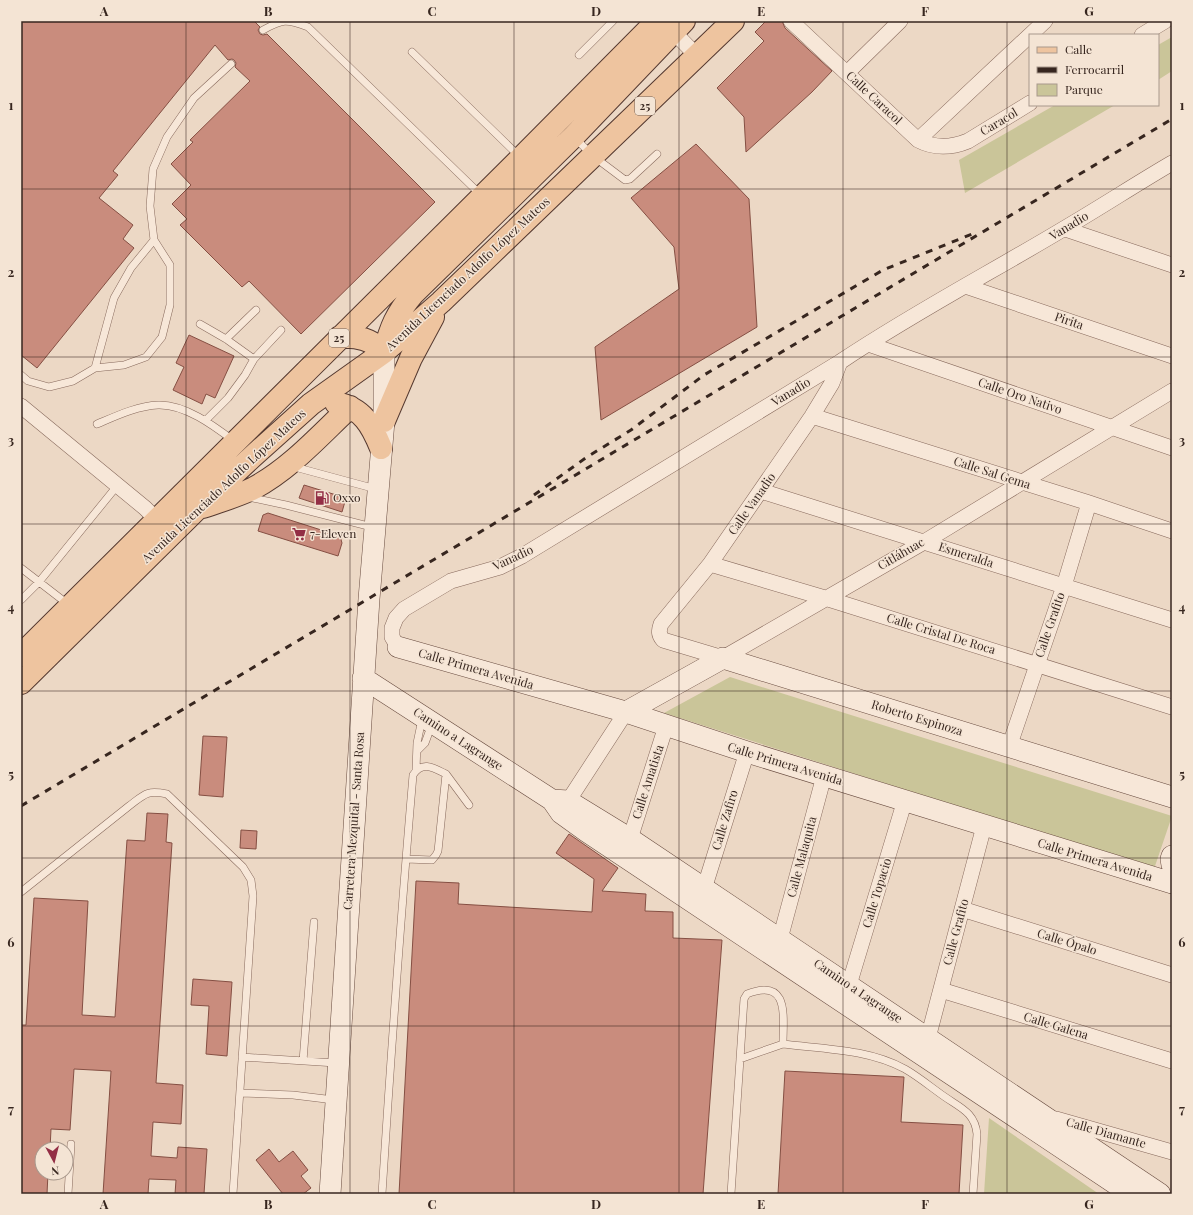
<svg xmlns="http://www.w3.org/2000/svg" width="1193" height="1215" font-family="'Playfair Display',serif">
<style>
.green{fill:#cac599}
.building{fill:#c98c7d;stroke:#854f43}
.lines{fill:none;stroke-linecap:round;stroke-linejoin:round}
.lane-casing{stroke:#87695c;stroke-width:8}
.street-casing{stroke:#87695c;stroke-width:16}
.secondary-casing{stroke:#684b3f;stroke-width:22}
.primary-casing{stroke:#553930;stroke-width:24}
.lane{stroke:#f7e7d8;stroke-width:7}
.street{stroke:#f7e7d8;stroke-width:15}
.secondary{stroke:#f7e7d8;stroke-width:21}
.primary{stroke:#eec49f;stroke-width:22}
.rail{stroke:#37261f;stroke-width:3;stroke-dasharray:7 7;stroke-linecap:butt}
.grid{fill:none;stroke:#37261f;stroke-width:1;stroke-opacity:0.55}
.labels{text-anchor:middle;stroke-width:3;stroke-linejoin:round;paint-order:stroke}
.shield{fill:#f4e4d4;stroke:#705f55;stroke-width:1}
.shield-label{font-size:11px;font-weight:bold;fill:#37261f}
.street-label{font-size:12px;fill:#37261f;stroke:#f4e4d4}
.poi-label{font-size:12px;fill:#37261f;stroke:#f4e4d4;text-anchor:start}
.neatline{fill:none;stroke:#37261f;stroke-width:1.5}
.grid-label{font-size:13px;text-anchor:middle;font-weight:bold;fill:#37261f}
</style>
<rect width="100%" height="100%" fill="#ecd8c5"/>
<path class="green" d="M1172 37V71L1158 80V45Z
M1055 105H1115L965 193 959 160Z
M730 677 1172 816 1154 869 664 713Z
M989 1118 1099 1194H984Z"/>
<path class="building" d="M21 21H254L260 27 258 30 260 34 263 35 267 34 435 202 301 334 249 281 242 287 180 225 187 219 172 204 191 185 171 164 193 142 190 140 250 81 235 67 236 63 234 60 232 59 228 60 215 45 113 171 118 175 99 198 133 225 123 239 134 248 37 368 21 355Z
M766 21H782L785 28 832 71 812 92 746 152 744 117 717 88 764 41 755 32Z
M696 144 749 199 757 327 601 420 595 347 679 289 674 247 631 198Z
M189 335 234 356 215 398 206 394 202 404 173 390 184 367 176 363Z
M304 485 346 498 342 512 299 498Z
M268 513 340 536 342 543 338 556 258 531 263 515Z
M203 736 227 737 223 797 199 795Z
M147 813 168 814 166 842 172 843 156 1083 183 1085 181 1124 153 1122 151 1156 177 1158 178 1147 207 1149 204 1194H175L176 1180 149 1179 148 1194H103L111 1071 74 1069 70 1130 51 1129 50 1149H42V1173H48L47 1194H21V1025H26L34 898 88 901 82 1015 115 1017 127 840 145 841Z
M241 830 257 831 256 849 240 848Z
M569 834 618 868 602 891 646 894 645 911 673 912V938L722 940 703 1194H399L416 881 459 883 458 904 592 912 594 879 556 853Z
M193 979 232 982 227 1056 206 1054 209 1006 191 1005Z
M785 1071 904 1077 901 1122 963 1125 959 1194H778Z
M269 1149 279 1162 293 1151 308 1170 301 1176 311 1188 303 1194H283L256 1160Z"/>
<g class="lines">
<defs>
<path id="lane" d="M263 30C283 19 286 19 308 27L481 195
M412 52 519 156
M579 55 613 21
M575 138 593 156 625 180 630 179 657 154
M200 324 226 339 254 359
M226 339 256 310
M95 368 114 298 131 268 154 240
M21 375 28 381 49 387 73 381 95 368 124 365 146 357 162 337 170 305V265L154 240 150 206 153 169 167 137 194 98 231 64
M206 420 228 398 245 375 254 359 281 330
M97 424C116 416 137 406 158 405 185 404 214 426 234 441
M291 466 376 489
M248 497 286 505 372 527
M21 568 69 605
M21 600 39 582 117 486
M418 750 425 743 432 724
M416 770 417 743 422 719
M446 774 469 805
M21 892 129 806C145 794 146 790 167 794L243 867 251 880 253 896 233 1194
M783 1044C824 1049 868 1049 905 1069 919 1077 932 1088 945 1097 961 1108 975 1113 977 1134L973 1194
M242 1057 336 1063
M303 1061 314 922
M240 1093 293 1095 334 1100
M68 1194 71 1144
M382 1194C391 1054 401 914 413 775 422 760 434 768 446 774L438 851 436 855 432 860 406 859
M731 1194 744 999 747 994C790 977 783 1017 783 1044L740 1059"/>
<path id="street" d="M791 21 918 140C935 149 951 148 968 141L1030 103
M667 25 697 56
M1142 35 1165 21
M848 72 900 21
M918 140 1045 21
M1065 229 1172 265
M965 286 1172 356
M868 344 1172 448
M840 362 832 383 812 416 710 564 661 624C659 630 658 634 663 640L723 658 924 542 1172 391
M21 406 145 508 157 520
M812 416 1089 503 1172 531
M761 491 1172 620
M710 564 825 598 1172 707
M398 647 392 637V628L396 618 404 609 451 581 500 567 522 556 840 362C913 313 990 273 1065 228 1101 207 1136 184 1172 163
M1009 747 1064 586 1089 503
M563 809 626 712
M630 839 666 726
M704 889 747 752
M962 909 1172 975
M774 946 780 939 824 776
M849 985 905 800
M941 990 1172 1061
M928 1038 984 826
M1056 1119 1172 1152"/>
<path id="secondary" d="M398 647 626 712 747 752 1172 883
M363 678 552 800 561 813 586 831 1131 1194
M626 712 723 658 1172 797
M552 800 568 801 630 839 1160 1194
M1172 856 1171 859 1172 865
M330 1194 369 599 384 421V352"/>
<path id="primary" d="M340 337C358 336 371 339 384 352
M384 352C391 327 396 314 413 294L574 136 684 21
M336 403C363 408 372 426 381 448
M384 421 411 358 433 317
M203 507C220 501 238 496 254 488 291 468 320 435 350 407
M21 655 521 158 657 21
M21 683 206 500 252 457 311 404 384 352 441 302 733 21"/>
</defs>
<use href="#lane" class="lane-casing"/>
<use href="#street" class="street-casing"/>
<use href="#secondary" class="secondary-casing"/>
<use href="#primary" class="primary-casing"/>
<use href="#lane" class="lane"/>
<use href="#street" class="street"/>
<use href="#secondary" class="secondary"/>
<use href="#primary" class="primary"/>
<path class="rail" d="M534 495 587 457 631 430 704 375 883 270 972 234
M21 806 1172 119"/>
</g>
<path class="grid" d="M186 21V1194M350 21V1194M514 21V1194M679 21V1194M843 21V1194M1007 21V1194M21 189H1172M21 357H1172M21 524H1172M21 691H1172M21 858H1172M21 1026H1172"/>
<defs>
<symbol id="fuel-bare" viewBox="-9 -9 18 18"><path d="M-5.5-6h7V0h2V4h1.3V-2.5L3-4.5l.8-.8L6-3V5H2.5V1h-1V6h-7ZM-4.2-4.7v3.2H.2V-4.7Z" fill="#932e45" stroke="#f4e4d4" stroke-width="2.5" paint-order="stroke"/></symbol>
<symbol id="supermarket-bare" viewBox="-9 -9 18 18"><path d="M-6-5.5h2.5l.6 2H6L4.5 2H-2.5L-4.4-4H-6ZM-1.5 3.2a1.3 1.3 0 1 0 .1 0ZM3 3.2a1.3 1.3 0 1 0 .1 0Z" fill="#932e45" stroke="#f4e4d4" stroke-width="2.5" paint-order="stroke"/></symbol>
</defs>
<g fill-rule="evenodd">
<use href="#fuel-bare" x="312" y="488" width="20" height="20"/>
<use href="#supermarket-bare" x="289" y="524" width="20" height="20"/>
</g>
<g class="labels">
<g class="shield">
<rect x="635" y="97" width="20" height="18" rx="3"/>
<rect x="329" y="329" width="20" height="18" rx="3"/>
</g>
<g class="shield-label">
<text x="645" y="110">25</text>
<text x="339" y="342">25</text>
</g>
<g class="street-label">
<text transform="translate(874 98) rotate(43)" y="4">Calle Caracol</text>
<text transform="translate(999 122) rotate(-31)" y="4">Caracol</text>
<text transform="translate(1069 226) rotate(-31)" y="4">Vanadio</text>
<text transform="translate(468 274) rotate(-43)" y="4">Avenida Licenciado Adolfo López Mateos</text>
<text transform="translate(1069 321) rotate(19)" y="4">Pirita</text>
<text transform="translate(791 392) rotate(-31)" y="4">Vanadio</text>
<text transform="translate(1020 396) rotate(19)" y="4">Calle Oro Nativo</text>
<text transform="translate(992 473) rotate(18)" y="4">Calle Sal Gema</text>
<text transform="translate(224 486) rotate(-43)" y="4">Avenida Licenciado Adolfo López Mateos</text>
<text transform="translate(752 504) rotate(-55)" y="4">Calle Vanadio</text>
<text transform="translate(901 554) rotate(-30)" y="4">Citláhuac</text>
<text transform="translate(966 555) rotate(18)" y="4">Esmeralda</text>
<text transform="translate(513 558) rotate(-25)" y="4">Vanadio</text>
<text transform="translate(1050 625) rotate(-71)" y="4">Calle Grafito</text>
<text transform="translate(941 634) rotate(17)" y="4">Calle Cristal De Roca</text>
<text transform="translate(476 669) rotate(16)" y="4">Calle Primera Avenida</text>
<text transform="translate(917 718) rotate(17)" y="4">Roberto Espinoza</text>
<text transform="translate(458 739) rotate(33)" y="4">Camino a Lagrange</text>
<text transform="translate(785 764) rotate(17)" y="4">Calle Primera Avenida</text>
<text transform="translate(648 782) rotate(-72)" y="4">Calle Amatista</text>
<text transform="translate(725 820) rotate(-73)" y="4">Calle Zafiro</text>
<text transform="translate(354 821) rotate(-86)" y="4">Carretera Mezquital - Santa Rosa</text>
<text transform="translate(802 857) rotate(-75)" y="4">Calle Malaquita</text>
<text transform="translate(1095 860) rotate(17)" y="4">Calle Primera Avenida</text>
<text transform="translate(877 893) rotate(-73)" y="4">Calle Topacio</text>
<text transform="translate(956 932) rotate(-75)" y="4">Calle Grafito</text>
<text transform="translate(1067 942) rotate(17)" y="4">Calle Ópalo</text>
<text transform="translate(858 991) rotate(34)" y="4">Camino a Lagrange</text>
<text transform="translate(1056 1026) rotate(17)" y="4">Calle Galena</text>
<text transform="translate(1106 1133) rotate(16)" y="4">Calle Diamante</text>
</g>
<g class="poi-label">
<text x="333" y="502">Oxxo</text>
<text x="310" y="538">7-Eleven</text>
</g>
</g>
<rect width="1193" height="1215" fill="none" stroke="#f4e4d4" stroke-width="44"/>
<rect x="1029" y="34" width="130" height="72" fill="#f4e4d4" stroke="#a8988c"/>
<rect x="1037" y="47" width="20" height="6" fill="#eec49f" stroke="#a8988c"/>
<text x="1065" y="54" font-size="12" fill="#37261f">Calle</text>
<rect x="1037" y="67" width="20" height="6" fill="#37261f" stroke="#a8988c"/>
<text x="1065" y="74" font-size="12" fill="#37261f">Ferrocarril</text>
<rect x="1037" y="84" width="20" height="12" fill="#cac599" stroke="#a8988c"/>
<text x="1065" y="94" font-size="12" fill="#37261f">Parque</text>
<g transform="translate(54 1161) rotate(173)"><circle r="19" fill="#f4e4d4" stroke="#a8988c"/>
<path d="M0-3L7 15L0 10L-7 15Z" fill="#932e45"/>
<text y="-6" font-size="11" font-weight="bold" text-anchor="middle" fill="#37261f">N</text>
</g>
<rect x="22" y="22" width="1149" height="1171" class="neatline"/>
<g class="grid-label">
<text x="104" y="16">A</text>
<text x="268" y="16">B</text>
<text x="432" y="16">C</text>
<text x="596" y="16">D</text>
<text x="761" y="16">E</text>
<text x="925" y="16">F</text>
<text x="1089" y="16">G</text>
<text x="11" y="110">1</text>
<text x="1182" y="110">1</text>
<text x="11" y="277">2</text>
<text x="1182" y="277">2</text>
<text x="11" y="445">3</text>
<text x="1182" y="445">3</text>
<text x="11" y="612">4</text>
<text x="1182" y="612">4</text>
<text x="11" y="779">5</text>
<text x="1182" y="779">5</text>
<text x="11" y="947">6</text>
<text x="1182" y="947">6</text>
<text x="11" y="1114">7</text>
<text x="1182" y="1114">7</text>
<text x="104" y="1209">A</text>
<text x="268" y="1209">B</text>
<text x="432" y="1209">C</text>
<text x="596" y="1209">D</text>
<text x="761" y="1209">E</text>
<text x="925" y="1209">F</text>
<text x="1089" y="1209">G</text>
</g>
</svg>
